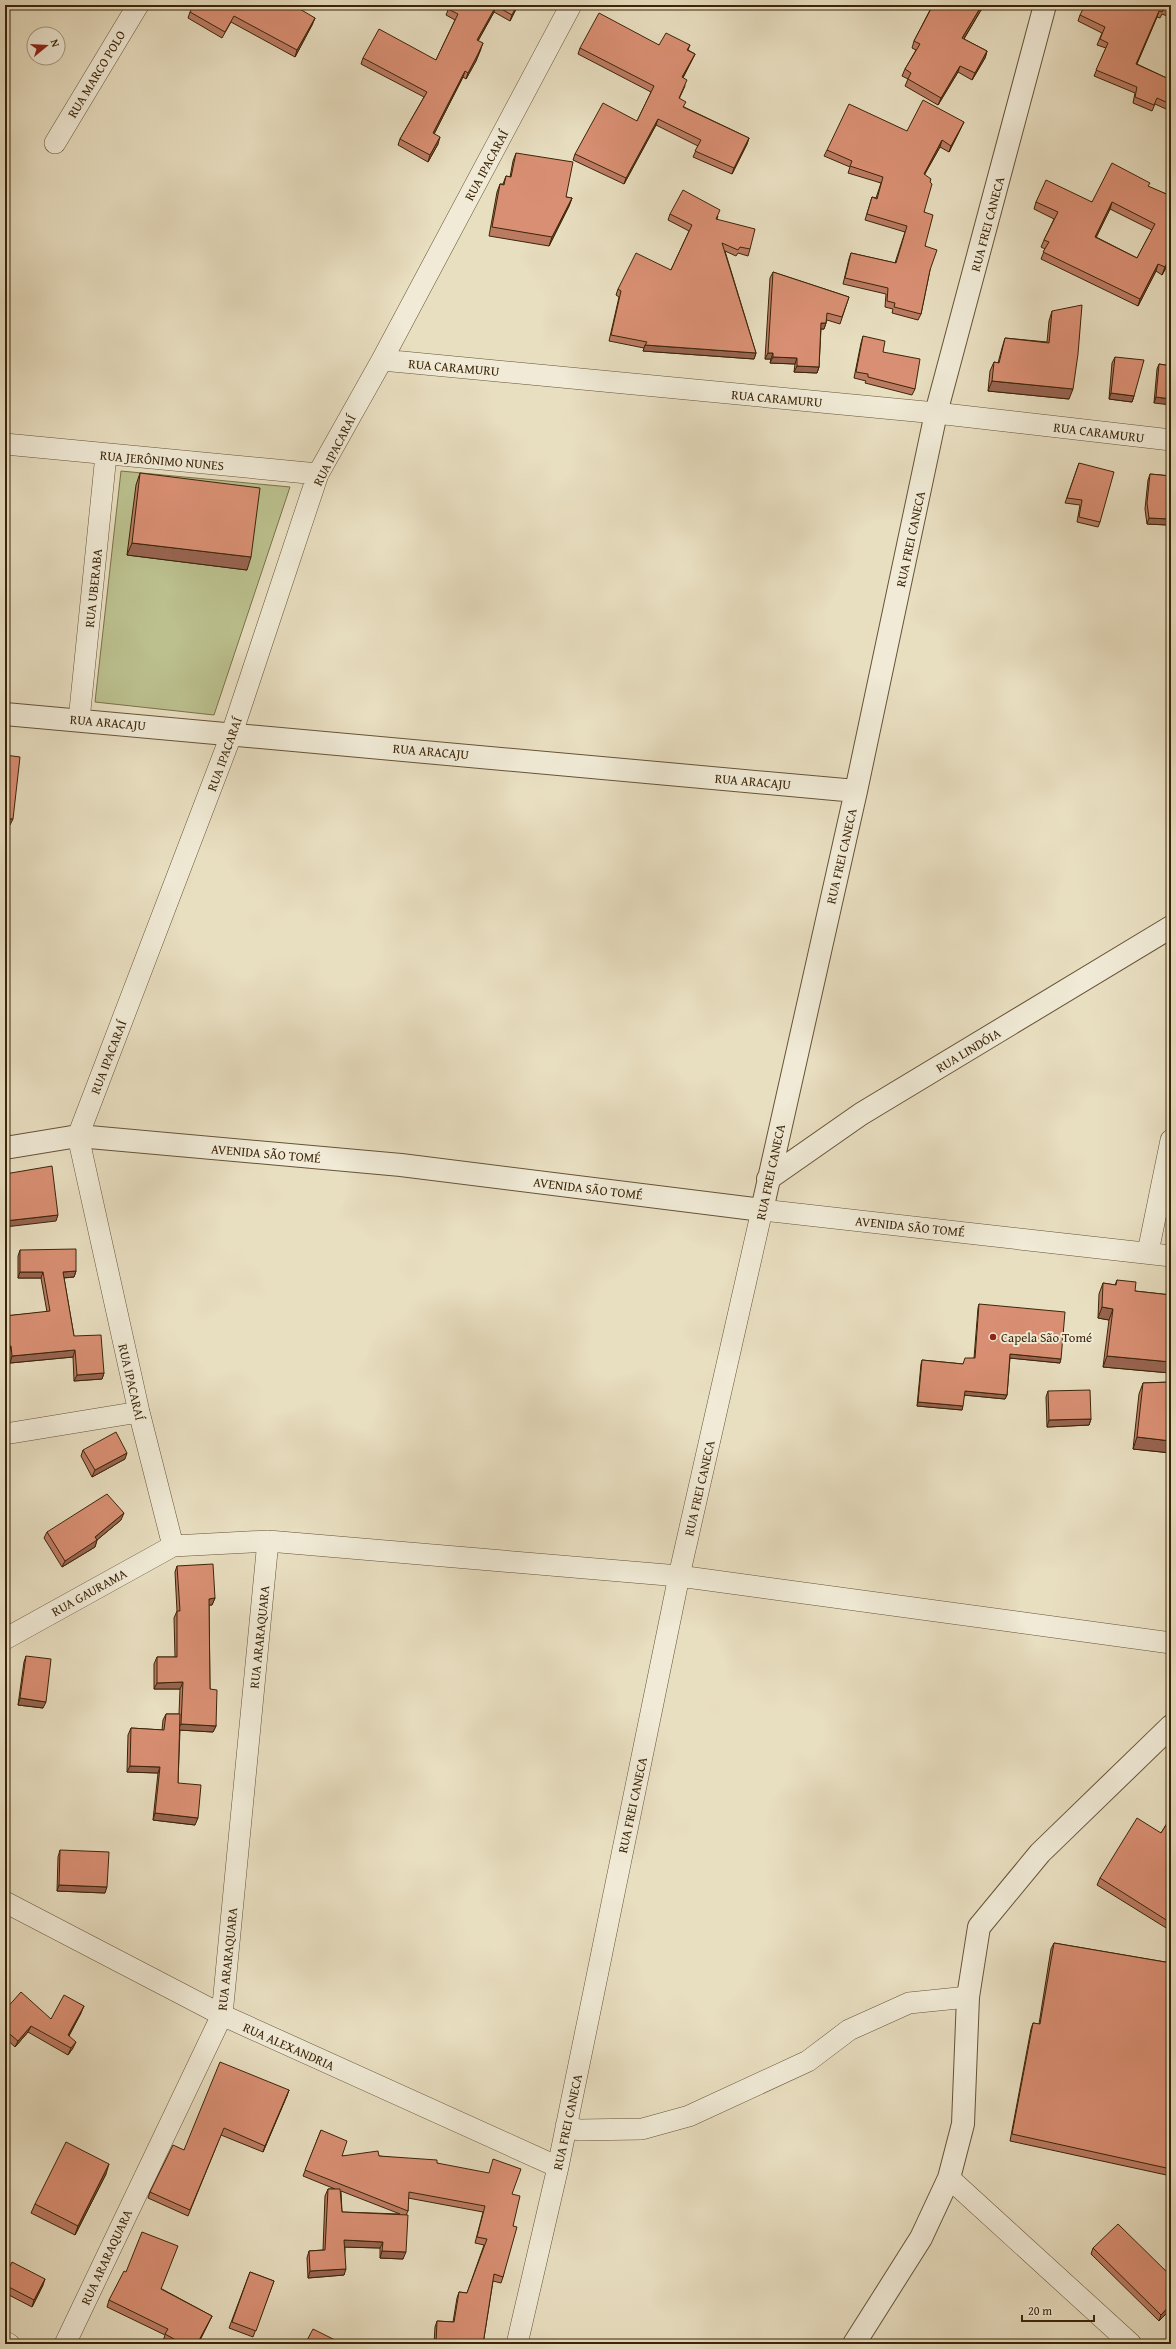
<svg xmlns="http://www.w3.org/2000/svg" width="1176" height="2349" font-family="'Gentium Book Plus',serif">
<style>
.green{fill:#bbc08e;stroke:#7b724b}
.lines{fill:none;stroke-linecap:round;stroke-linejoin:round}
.minor-casing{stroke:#665336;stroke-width:22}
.tertiary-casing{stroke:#665336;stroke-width:24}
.minor{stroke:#f0ead6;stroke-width:21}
.tertiary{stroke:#f0ead6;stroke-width:22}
.wall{fill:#bb7b63;stroke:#3b2508;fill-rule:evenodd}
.shaded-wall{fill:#986450;stroke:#3b2508}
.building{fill:#d98f73;stroke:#3b2508;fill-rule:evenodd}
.poi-dot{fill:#8f2418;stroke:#f0ead6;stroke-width:1.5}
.labels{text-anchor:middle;stroke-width:4;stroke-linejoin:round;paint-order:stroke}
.street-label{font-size:13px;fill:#3b2508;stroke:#f0ead6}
.poi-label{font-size:13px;fill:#3b2508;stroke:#f0ead6;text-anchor:start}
</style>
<rect width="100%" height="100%" fill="#e8dec0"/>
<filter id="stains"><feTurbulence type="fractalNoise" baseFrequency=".005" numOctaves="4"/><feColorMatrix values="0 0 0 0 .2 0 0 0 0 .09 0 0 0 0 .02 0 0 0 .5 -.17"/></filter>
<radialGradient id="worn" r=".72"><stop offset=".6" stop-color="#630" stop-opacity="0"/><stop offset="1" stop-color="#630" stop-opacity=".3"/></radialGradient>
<path class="green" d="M121 471 290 487 214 715 95 702Z"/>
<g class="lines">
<defs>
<path id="minor" d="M55 143 138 5
M382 360 936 413 1171 440
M5 444 318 474
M79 720 106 455
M1148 1252 1171 1140
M5 1434 139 1412
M173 1546 139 1412 78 1136 232 733 318 474 382 360 571 5
M5 1639 173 1546 268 1541 679 1576 1171 1643
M5 1902 222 2015 558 2167
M566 2126 579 2130 642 2129 689 2116 808 2061 849 2030 909 2003 968 1997
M949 2178 1131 2344
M5 2342 9 2344
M65 2344 222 2015 268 1541
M517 2344 558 2167 679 1576 762 1210 1171 1256"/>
<path id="tertiary" d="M5 714 856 791
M5 1148 78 1136 401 1165 762 1210 856 791 936 413 1045 5
M768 1179 861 1114 1171 927
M854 2344 921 2238 949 2178 963 2124 968 1997 979 1927 1040 1853 1171 1726"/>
</defs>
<use href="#minor" class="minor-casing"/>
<use href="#tertiary" class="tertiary-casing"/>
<use href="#minor" class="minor"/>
<use href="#tertiary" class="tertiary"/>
</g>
<path class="wall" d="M450 5H518L510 21 494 12 478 41 481 49 476 61 466 79 463 77 434 134 438 144 428 162 398 145 400 139 424 97 361 64 363 58 436 60 455 20 446 15Z
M929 5H984L964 39 987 51 985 58 972 80 958 72 938 105 905 86 908 79 902 76 905 69 916 50 912 48 914 41 930 10 928 9Z
M1171 5 1167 16 1162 14 1160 18 1157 17 1137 64 1171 80V97L1166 109 1155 104 1152 111 1133 103 1135 93 1094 76 1106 48 1097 45 1102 33 1078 21 1080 15Z
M190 12 315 18 312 25 295 57 231 22 222 38 188 18Z
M659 45H690L688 50 695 54 683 78 685 86 679 99 684 107 749 138 747 144 732 174 693 157 698 146 656 125 624 184 573 160 575 154 637 121 651 92 578 54 580 48Z
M961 128 949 152 940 147 924 175V212L925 246 930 270 921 314 918 320 892 313 893 309 885 307 886 294 843 284 849 259 851 253 895 263 905 232 865 220 872 197 876 198 881 183 848 173 850 167 824 156 827 150 907 131Z
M516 153 566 197 572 198 569 206 549 246 489 236 497 192 500 184H503L506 176 510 177 513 161Z
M1149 187 1171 196V258L1162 275 1156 271 1138 306 1041 259 1045 249 1041 247 1044 240 1054 219 1034 209 1036 202H1092ZM1110 209 1152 230 1137 258 1096 237Z
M670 214 718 216 717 219 750 249 748 256 738 253 736 256 725 251 756 353 754 359 643 351 644 348 609 341 619 297 616 295 618 289 671 270 689 231 668 220Z
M773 272 849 297 840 324 827 320 824 329H821L819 367 817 373 794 372 795 364 770 363 771 359H765L770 278Z
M1052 311 1069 399 988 391 990 371 994 362 998 363 1002 348 1005 338 1047 342 1049 321Z
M863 336 883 352 915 389 912 395 865 383 866 381 854 378 861 343Z
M1115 357 1134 396 1132 402 1109 399 1112 363Z
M1159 364 1171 366 1154 403 1157 369Z
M1079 463 1100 522 1098 527 1077 522 1080 505 1065 503Z
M140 473 247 570 127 555 136 485Z
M1150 474 1171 476V519H1170L1168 525 1147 524 1145 509 1148 480Z
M20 1250 76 1271 74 1277 64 1278 74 1336 104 1373 102 1379 74 1381 73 1357 10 1363 9 1353H5V1316L47 1312 41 1278H18V1256Z
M1117 1280 1135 1291 1171 1295V1453L1133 1449 1139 1394 1143 1383 1170 1382V1373L1103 1367 1109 1320 1098 1318 1099 1294 1103 1283 1115 1285Z
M979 1304 1060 1363 1010 1358 1007 1395 1005 1399 964 1395 962 1410 917 1406 921 1364 922 1360 963 1364 974 1358 978 1308Z
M1048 1391 1091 1419 1089 1425 1047 1427 1046 1397Z
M83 1450 125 1459 92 1477 81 1456Z
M121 1520 97 1540 95 1547 62 1567 44 1538 47 1532Z
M177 1566 215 1598 212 1605H209L210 1689 216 1726 213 1732 180 1730 178 1783 195 1825 153 1820 158 1773 127 1772 128 1735 131 1728 162 1730 163 1720 166 1714H179L180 1689H154V1664L157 1657H175L174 1618 177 1611 175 1572Z
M26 1656 43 1708 18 1705 24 1662Z
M1171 1817V1931L1097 1885 1100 1878 1161 1833Z
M60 1850 105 1893 57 1891 58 1857Z
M1054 1943 1171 1963V2176L1010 2141 1031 2029 1033 2023 1039 2024 1051 1949Z
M5 2010 51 2019 81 2013 69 2036 73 2048 68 2055 28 2032 15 2047 5 2038Z
M289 2090 263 2152 221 2135 188 2216 148 2198 150 2192 184 2150Z
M321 2130 342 2156H379L437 2163 512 2194 513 2226 503 2277 501 2283 493 2281 483 2344H434L435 2327 437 2321 453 2322 457 2298 459 2292 467 2293 484 2245 475 2243 483 2212 408 2198V2211L406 2215 403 2259 380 2258V2248L345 2247 344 2275 308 2278 307 2258 309 2251 323 2250 325 2196 328 2189H335L303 2176ZM341 2191 400 2214 342 2212Z
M106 2174 75 2235 31 2213 35 2204Z
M1093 2248 1171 2309 1159 2321 1091 2254Z
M250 2272 274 2281 253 2337 229 2328Z
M5 2276 43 2285 32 2307 5 2293Z
M162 2289 212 2316 198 2344H169L163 2341 165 2335 107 2307 109 2300Z"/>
<path class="shaded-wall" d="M517 5H518L510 21 512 15Z
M982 5H984L960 45 962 38Z
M496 6 494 12 475 46 477 40Z
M1159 11 1157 17 1134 70 1136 64Z
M315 18 312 25 295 57 297 50Z
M483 43 476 61 466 79 468 73Z
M987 51 985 58 972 80 975 73Z
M695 54 692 60 680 83 682 77Z
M960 66 958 72 938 105 941 98Z
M465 71 463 77 431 140 433 133Z
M658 119 656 125 624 184 626 178Z
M964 122 949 152 951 146Z
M440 137 438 144 428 162 430 155Z
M749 138 747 144 732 174 734 168Z
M942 140 940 147 921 181 924 174Z
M572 198 569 206 549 246 552 237Z
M1112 202 1110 209 1093 244 1095 237Z
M1171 255V258L1162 275 1165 267Z
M1158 264 1156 271 1138 306 1140 299Z
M821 323H826L824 329H819Z
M645 345 756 353 754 359 643 351Z
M768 353H773L771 359H765Z
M773 357 797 358 795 364 770 363Z
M797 366 819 367 817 373 794 372Z
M992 381 1073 389 1069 399 988 391Z
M1111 393 1134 396 1132 402 1109 399Z
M1156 397 1171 399V405L1154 403Z
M1149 518 1170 519 1168 525 1147 524Z
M132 543 251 557 247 570 127 555Z
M5 818 13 819 10 825H5Z
M58 1215 56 1221 5 1227V1221Z
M76 1271 74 1277 60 1278 63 1272Z
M20 1272H43L41 1278H18Z
M1102 1307 1113 1309 1109 1320 1098 1318Z
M11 1346 9 1353H5V1347Z
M75 1350 73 1357 10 1363 12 1356Z
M1010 1354 1061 1359 1060 1363 1009 1358Z
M1107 1356 1171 1362V1371L1170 1373 1103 1367Z
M104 1373 102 1379 74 1381 77 1375Z
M965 1391 1007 1395 1005 1399 963 1395Z
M918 1402 963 1406 962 1410 917 1406Z
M1091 1419 1089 1425 1047 1427 1049 1420Z
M1137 1437 1171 1441V1453L1133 1449Z
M127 1453 125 1459 92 1477 95 1470Z
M124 1513 121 1520 97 1540 95 1547 62 1567 65 1561 95 1537Z
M215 1598 212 1605H207L209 1599Z
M183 1682 180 1689H154L157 1683Z
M20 1698 46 1702 43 1708 18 1705Z
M181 1724 216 1726 213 1732 178 1730Z
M130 1766 160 1767 158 1773 127 1772Z
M155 1813 198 1818 195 1825 153 1820Z
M59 1885 107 1887 105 1893 57 1891Z
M84 2006 81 2013 66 2041 68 2035Z
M31 2026 28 2032 15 2047 18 2041Z
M76 2042 73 2048 68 2055 71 2048Z
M289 2090 287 2096 263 2152 265 2146Z
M109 2164 106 2174 75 2235 78 2226Z
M344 2240 383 2242 380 2248 342 2247Z
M382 2251 406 2252 403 2259 380 2258Z
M346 2269 344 2275 308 2278 310 2271Z
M45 2279 43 2285 32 2307 34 2300Z
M1171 2304V2309L1159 2321 1161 2315Z
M212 2316 198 2344H197Z"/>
<path class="building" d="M194 5H293L315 18 297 50 234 16 225 32 190 12Z
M450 5H517L512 15 496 6 477 40 483 43 478 54 468 73 465 71 433 133 440 137 430 155 400 139 427 92 363 58 379 29 436 60 458 14 448 9Z
M933 5H982L962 38 987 51 975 73 960 66 941 98 908 79 911 73 905 69 920 44 914 41Z
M1085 5H1171L1169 10 1164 8 1162 12 1159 11 1136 64 1171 80V96L1168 103 1157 98 1154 105 1135 97 1137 87 1096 70 1108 43 1100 39 1105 27 1080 15Z
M599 13 659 45 666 33 690 45 687 50 695 54 682 77 687 80 679 98 686 102 683 107 749 138 734 168 695 151 701 140 658 119 626 178 575 154 603 103 637 121 654 86 580 48Z
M923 100 964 122 951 146 942 140 924 174 931 179 930 182 932 184 924 212 933 215 925 246 937 250 930 270 921 314 894 307 895 303 887 301 888 288 845 278 851 253 896 263 907 226 867 214 872 197 877 199 883 177 850 166 852 161 827 150 849 104 907 131Z
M516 153 573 162 566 197 572 198 552 237 492 227 500 184 504 185 506 176 511 177Z
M1112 163 1150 183 1148 186 1171 196V255L1165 267 1158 264 1140 299 1043 252 1049 242 1044 240 1058 212 1036 202 1046 180 1092 202ZM1112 202 1155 224 1137 258 1095 237Z
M683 190 720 210 716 219 755 229 750 249 740 247 738 250 722 243 756 353 645 345 647 342 611 335 621 291 618 289 636 253 671 270 692 225 670 214Z
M773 272 849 297 842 317 827 313 826 323H821L819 367 797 366V358L773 357V353H768Z
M1082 305 1078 354 1073 389 992 381 994 362 999 363 1005 338 1049 343 1052 311Z
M863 336 885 341 883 352 920 359 915 389 868 377V374L856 372Z
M1115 357 1144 360 1134 396 1111 393Z
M1159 364 1171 366V399L1156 397Z
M1079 463 1114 472 1100 522 1079 517 1082 500 1067 498Z
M140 473 260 488 251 557 132 543Z
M1150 474 1171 476V513L1170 512V519L1149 518 1147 503Z
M5 755 20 757 13 819 5 818Z
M52 1166 58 1215 5 1221V1174Z
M76 1249V1271L63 1272 74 1336 101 1335 104 1373 77 1375 75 1350 12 1356 11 1346 5 1347V1316L50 1311 43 1272H20V1250Z
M1117 1280 1136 1282 1135 1291 1171 1295V1362L1107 1356 1113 1309 1102 1307 1103 1283 1116 1285Z
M979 1304 1065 1312 1061 1359 1010 1354 1007 1395 965 1391 963 1406 918 1402 922 1360 963 1364 965 1358H975Z
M1171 1382V1441L1137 1437 1143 1383Z
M1090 1390 1091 1419 1049 1420 1048 1391Z
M116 1432 127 1453 95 1470 83 1450Z
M107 1494 124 1513 95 1537 97 1540 65 1561 47 1532Z
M213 1564 215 1598 209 1599 210 1689 217 1690 216 1726 181 1724 183 1682 157 1683V1657H177V1611H180L177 1566Z
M26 1656 51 1659 46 1702 20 1698Z
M166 1714H180L178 1783 201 1785 198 1818 155 1813 160 1767 130 1766 131 1728 164 1730Z
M1171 1817V1923L1100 1878 1137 1818 1161 1833Z
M60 1850 109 1852 107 1887 59 1885Z
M1054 1943 1171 1963V2169L1012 2134 1033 2023 1040 2024Z
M21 1992 51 2019 64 1995 84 2006 68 2035 76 2042 71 2048 31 2026 18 2041 5 2030V2010Z
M220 2062 289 2090 265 2146 224 2128 190 2210 150 2192 173 2145 184 2150Z
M321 2130 347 2141 342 2156 378 2151 379 2156 437 2160V2163L489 2173 493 2159 521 2169 512 2194 520 2196 513 2226 517 2227 503 2277 494 2274 483 2344H436L437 2321 454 2322 459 2292 467 2293 487 2239 477 2237 485 2206 409 2192 408 2211 305 2170Z
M66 2142 109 2164 78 2226 35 2204Z
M328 2189H340L342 2212 408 2215 406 2252 382 2251 383 2242 344 2240 346 2269 310 2271 309 2251 325 2250Z
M1118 2224 1171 2276V2304L1161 2315 1093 2248Z
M142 2232 178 2246 161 2289 212 2316 197 2344H183L165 2334 168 2329 109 2300 124 2271 126 2272Z
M12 2262 45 2279 34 2300 5 2285V2276Z
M250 2272 274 2281 256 2331 232 2322Z
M313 2329 343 2344H305Z"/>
<circle class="poi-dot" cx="993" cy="1337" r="4"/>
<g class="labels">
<g class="street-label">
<text transform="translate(96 74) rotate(-59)" y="5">RUA MARCO POLO</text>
<text transform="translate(486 165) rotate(-62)" y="5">RUA IPACARAÍ</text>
<text transform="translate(987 224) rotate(-75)" y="5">RUA FREI CANECA</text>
<text transform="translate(454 367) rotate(5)" y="5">RUA CARAMURU</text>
<text transform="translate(777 398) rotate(5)" y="5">RUA CARAMURU</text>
<text transform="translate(1099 432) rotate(7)" y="5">RUA CARAMURU</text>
<text transform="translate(334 450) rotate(-63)" y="5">RUA IPACARAÍ</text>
<text transform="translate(162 460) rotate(5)" y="5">RUA JERÔNIMO NUNES</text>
<text transform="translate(910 539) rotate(-78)" y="5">RUA FREI CANECA</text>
<text transform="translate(93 588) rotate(-84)" y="5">RUA UBERABA</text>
<text transform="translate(108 722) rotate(5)" y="5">RUA ARACAJU</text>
<text transform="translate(431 751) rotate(5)" y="5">RUA ARACAJU</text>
<text transform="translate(224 754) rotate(-70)" y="5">RUA IPACARAÍ</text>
<text transform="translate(753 781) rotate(5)" y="5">RUA ARACAJU</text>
<text transform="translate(841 856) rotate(-77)" y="5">RUA FREI CANECA</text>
<text transform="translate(968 1050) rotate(-31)" y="5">RUA LINDÓIA</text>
<text transform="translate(108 1057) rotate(-69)" y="5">RUA IPACARAÍ</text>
<text transform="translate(266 1153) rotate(5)" y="5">AVENIDA SÃO TOMÉ</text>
<text transform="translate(770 1172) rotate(-78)" y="5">RUA FREI CANECA</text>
<text transform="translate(588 1188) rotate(7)" y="5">AVENIDA SÃO TOMÉ</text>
<text transform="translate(910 1226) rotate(6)" y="5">AVENIDA SÃO TOMÉ</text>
<text transform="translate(132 1382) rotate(77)" y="5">RUA IPACARAÍ</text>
<text transform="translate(699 1488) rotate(-77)" y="5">RUA FREI CANECA</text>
<text transform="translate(89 1592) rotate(-29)" y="5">RUA GAURAMA</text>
<text transform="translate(259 1637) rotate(-84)" y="5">RUA ARARAQUARA</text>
<text transform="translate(632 1805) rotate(-78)" y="5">RUA FREI CANECA</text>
<text transform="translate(227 1959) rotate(-84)" y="5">RUA ARARAQUARA</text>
<text transform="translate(289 2046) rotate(24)" y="5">RUA ALEXANDRIA</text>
<text transform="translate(567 2122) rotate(-78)" y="5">RUA FREI CANECA</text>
<text transform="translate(106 2257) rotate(-65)" y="5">RUA ARARAQUARA</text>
</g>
<g class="poi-label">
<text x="1001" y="1342">Capela São Tomé</text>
</g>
</g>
<rect width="1176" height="2349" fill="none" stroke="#e8dec0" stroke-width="20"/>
<rect x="6" y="6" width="1164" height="2337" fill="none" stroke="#3b2508" stroke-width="2"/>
<rect x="10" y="10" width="1156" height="2329" fill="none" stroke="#3b2508"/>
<g transform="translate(46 46) rotate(72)"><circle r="19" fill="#f0ead6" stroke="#a89b84"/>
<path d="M0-3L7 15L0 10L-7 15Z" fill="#8f2418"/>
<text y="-6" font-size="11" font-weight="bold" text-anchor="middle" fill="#3b2508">N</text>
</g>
<path d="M1022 2315v6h72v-6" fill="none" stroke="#3b2508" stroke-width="2"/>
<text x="1028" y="2315" font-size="12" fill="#3b2508" stroke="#f0ead6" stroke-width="3" paint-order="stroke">20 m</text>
<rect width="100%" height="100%" filter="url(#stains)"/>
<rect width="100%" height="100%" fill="url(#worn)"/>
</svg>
